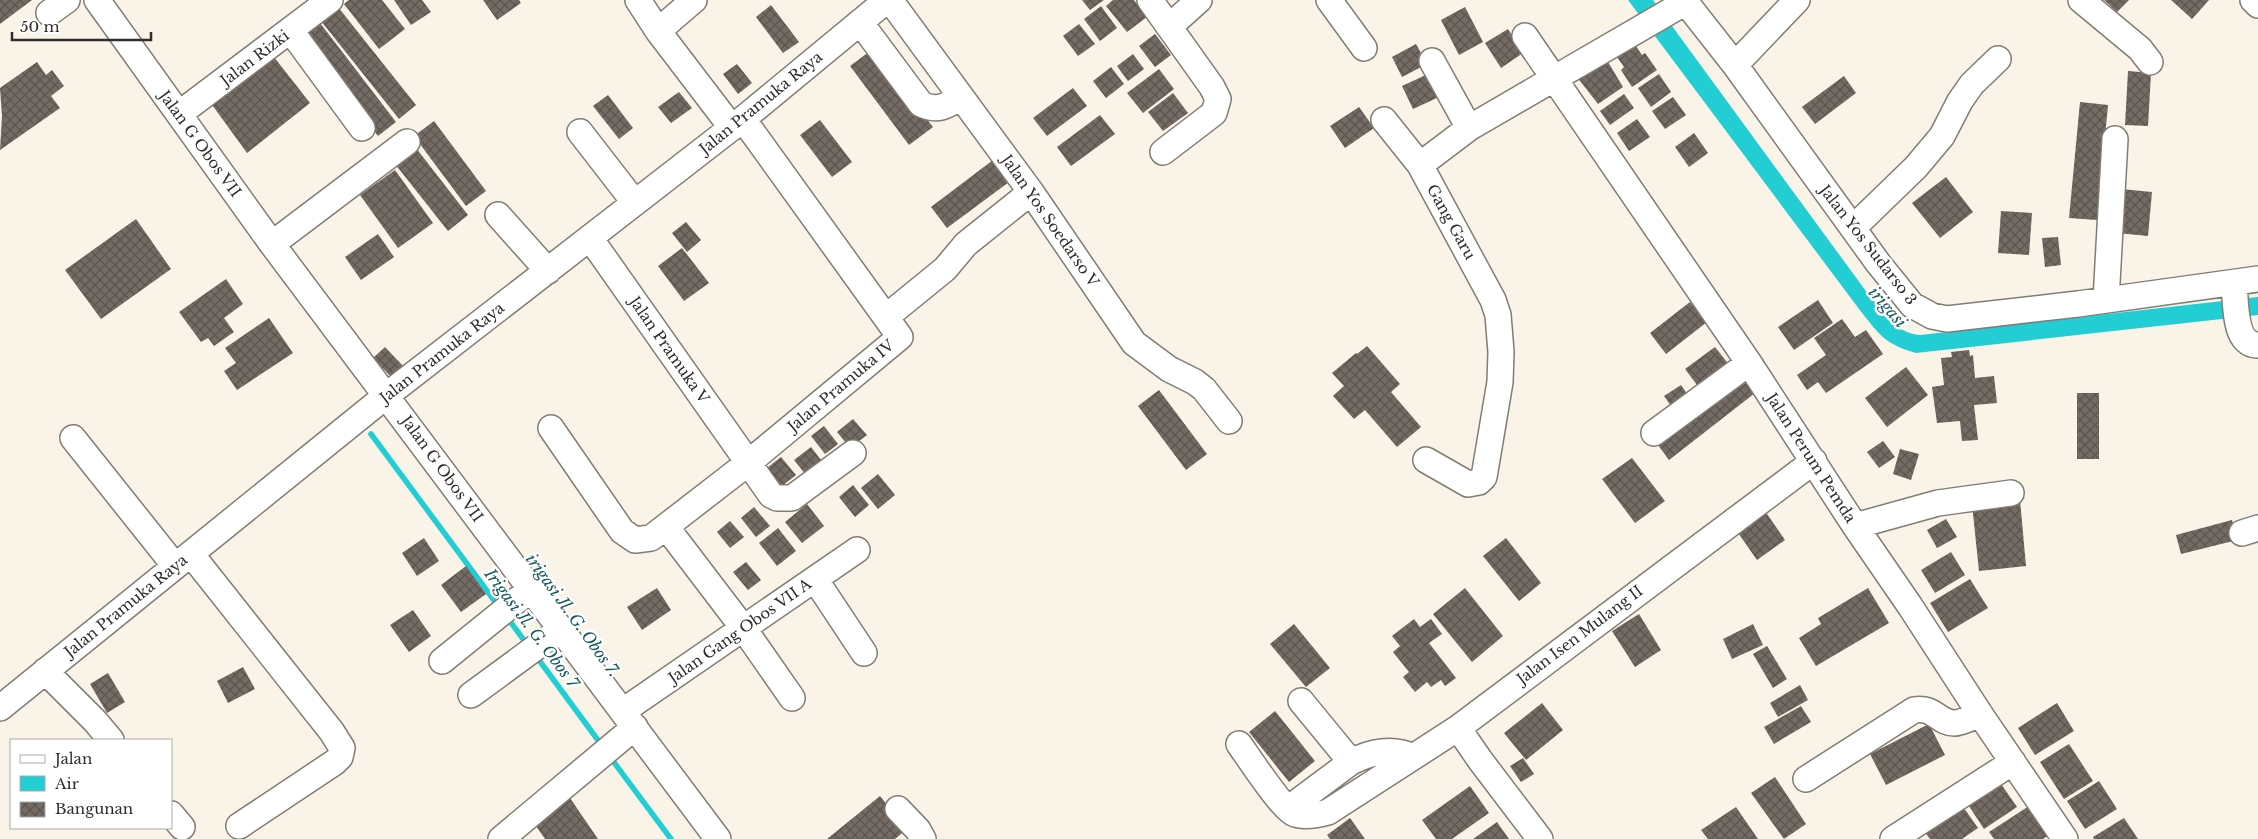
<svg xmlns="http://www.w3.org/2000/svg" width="2258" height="839" font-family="'Libre Baskerville',serif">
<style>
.water{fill:#22ced4}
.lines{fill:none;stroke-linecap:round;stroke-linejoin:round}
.stream{stroke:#22ced4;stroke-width:5.5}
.building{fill:url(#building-cross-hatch)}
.minor-casing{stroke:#817d73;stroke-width:28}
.minor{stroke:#fff;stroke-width:25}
.labels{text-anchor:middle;stroke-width:5;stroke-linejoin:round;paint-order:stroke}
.street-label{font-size:15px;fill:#302e2a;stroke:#fff}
.water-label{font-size:16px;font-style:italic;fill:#17585a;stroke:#fff}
</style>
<defs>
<pattern id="building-cross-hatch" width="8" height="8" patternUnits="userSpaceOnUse" patternTransform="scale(1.25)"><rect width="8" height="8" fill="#756b65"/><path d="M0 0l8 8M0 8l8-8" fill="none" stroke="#5b544f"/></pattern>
</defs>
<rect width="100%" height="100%" fill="#f9f3e8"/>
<path class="water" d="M1628 0H1653L1868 294C1883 312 1895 333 1920 335L2258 297V315L1916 353C1884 344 1879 334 1859 309Z"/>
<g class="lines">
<path class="stream" d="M371 434 499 607
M506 616 529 647
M536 656 603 747
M610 757 671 839"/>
</g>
<path class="building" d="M0 0H32L0 24Z
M349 0H382L405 29 379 49 344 4Z
M394 0H422L431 12 411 25Z
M483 0H519L521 3 497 20Z
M1082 0H1104L1090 10Z
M1113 0H1134L1147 17 1127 32 1106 6Z
M2104 0H2129L2117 12Z
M2171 0H2209L2192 19Z
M771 5 799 42 783 53 756 17Z
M1101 6 1117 28 1100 41 1084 19Z
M338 7 416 105 399 119 321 21Z
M1465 7 1483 42 1459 55 1441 20Z
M317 19 396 122 378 136 298 34Z
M1079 24 1095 44 1078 56 1063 36Z
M1508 29 1523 53 1501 68 1485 43Z
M1155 34 1171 55 1155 67 1139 46Z
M1630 37 1642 55 1645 53 1657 70 1632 87 1621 70 1624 67 1612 50Z
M1416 44 1427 64 1402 77 1392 57Z
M873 49 933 127 909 145 850 66Z
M1133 54 1144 69 1128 81 1117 66Z
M274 57 310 103 247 153 210 102Z
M1605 57 1623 87 1598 104 1577 77Z
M37 62 46 75 52 70 64 86 51 96 60 108 0 150 2 116 0 88Z
M737 64 752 83 738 94 723 74Z
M1111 67 1124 84 1106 98 1093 81Z
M1159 69 1174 89 1143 113 1127 93Z
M2128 71 2151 73 2148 126 2125 125Z
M1428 74 1439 97 1413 109 1402 86Z
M1659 74 1671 92 1651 107 1638 88Z
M1844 76 1856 93 1815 124 1802 107Z
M1073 88 1087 106 1047 136 1033 118Z
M679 92 692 108 671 123 658 107Z
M1173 93 1188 113 1163 131 1148 112Z
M1624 94 1634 108 1610 125 1600 111Z
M608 95 633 128 619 139 593 106Z
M1673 97 1686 115 1665 129 1652 111Z
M2080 102 2108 105 2097 220 2069 218Z
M1359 107 1374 128 1345 148 1330 126Z
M1100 115 1115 134 1071 166 1057 147Z
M1637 119 1650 137 1629 151 1617 133Z
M820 120 852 162 832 177 800 135Z
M434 121 486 191 466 206 414 136Z
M1694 133 1708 153 1689 167 1675 147Z
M416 148 468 215 448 231 395 164Z
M997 157 1013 179 947 228 931 207Z
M395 170 433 223 398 248 360 195Z
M1946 177 1973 212 1940 238 1912 203Z
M2121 189 2152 192 2148 236 2117 233Z
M2001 211 2032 213 2029 255 1998 253Z
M136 219 171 269 101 319 65 270Z
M686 222 701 240 687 252 672 233Z
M378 234 394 257 361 280 345 257Z
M2058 237 2061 265 2045 267 2042 238Z
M682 248 709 283 684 301 658 266Z
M226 279 243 304 224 318 234 332 214 346 208 338 201 342 179 312Z
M1818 300 1833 323 1794 350 1778 327Z
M1690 302 1707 322 1666 354 1650 333Z
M269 318 293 353 237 390 224 371 236 363 225 348Z
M1842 319 1855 337 1866 330 1883 354 1826 393 1818 382 1807 390 1797 375 1826 355 1814 338Z
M1367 346 1400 384 1391 392 1421 427 1397 447 1365 410 1354 419 1333 396 1344 386 1332 373 1356 353 1357 354Z
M385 347 406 369 394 380 373 358Z
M1715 347 1730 366 1700 389 1685 369Z
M1969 350 1970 356 1973 355 1975 378 1994 376 1997 403 1974 405 1978 440 1962 441 1960 421 1937 423 1932 387 1944 385 1941 358 1952 357 1951 352Z
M1906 367 1928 395 1887 427 1865 398Z
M1741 375 1755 393 1669 460 1655 441Z
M1681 385 1693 402 1676 413 1664 396Z
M1159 390 1207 454 1186 470 1138 406Z
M2077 393H2099V459H2077Z
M853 419 867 435 850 448 837 432Z
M824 426 838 444 825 454 811 436Z
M1883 441 1895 457 1879 468 1867 452Z
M811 447 825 465 809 479 794 460Z
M1900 449 1919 454 1911 480 1893 474Z
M781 457 796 475 782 486 767 468Z
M1632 458 1665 501 1635 523 1602 479Z
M878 474 895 495 878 509 861 488Z
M853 485 869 505 855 517 839 497Z
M2020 500 2026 566 1979 571 1972 504Z
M807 504 824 526 802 543 785 522Z
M754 507 770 526 756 537 741 518Z
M1765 511 1785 540 1757 560 1736 530Z
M1946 519 1957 537 1937 548 1927 530Z
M2232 520 2237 540 2181 554 2176 535Z
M730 521 744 537 730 548 717 532Z
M778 528 796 551 777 566 759 543Z
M424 538 439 561 417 576 402 553Z
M1506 538 1541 583 1519 601 1483 556Z
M1951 552 1965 575 1935 593 1921 570Z
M746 562 761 580 748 590 733 572Z
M466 566 486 594 461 612 441 585Z
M1970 579 1988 608 1948 632 1930 603Z
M657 588 671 610 642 630 627 607Z
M1465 588 1503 636 1472 662 1433 614Z
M1868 588 1889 623 1816 666 1799 638 1821 624 1818 618Z
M413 610 431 636 409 652 390 625Z
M1639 614 1661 650 1635 667 1612 631Z
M1414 619 1420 627 1431 619 1442 634 1429 643 1456 678 1445 686 1441 680 1431 687 1427 682 1415 692 1403 677 1409 672 1393 652 1400 646 1392 636Z
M1294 624 1330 668 1306 687 1270 644Z
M1753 624 1763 645 1732 659 1723 639Z
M1767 646 1787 679 1773 688 1753 654Z
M243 667 255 689 228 703 217 681Z
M108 673 125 702 107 713 90 684Z
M1800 685 1808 700 1778 717 1770 703Z
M1542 703 1563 730 1526 760 1504 733Z
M2057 703 2074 731 2035 755 2018 728Z
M1801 706 1811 722 1774 744 1764 727Z
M1275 711 1315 761 1289 782 1249 732Z
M1929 724 1945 755 1886 785 1870 754Z
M2069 744 2093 781 2064 799 2040 762Z
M1523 758 1534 774 1521 782 1510 766Z
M1775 777 1806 824 1784 839 1751 793Z
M1997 778 2017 807 1984 829 1965 800Z
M2099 781 2117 809 2085 829 2067 801Z
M1470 786 1489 813 1452 839H1436L1422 820Z
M880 796 907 829 895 839H827Z
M570 798 598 839H545L534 823Z
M1959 801 1978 828 1962 839H1930L1921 827Z
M2029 806 2049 835 2043 839H1994L1989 832Z
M1736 807 1758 839H1708L1701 830Z
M1350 818 1365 839H1330L1327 835Z
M2124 818 2138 839H2094L2093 837Z
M1497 822 1509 839H1473Z"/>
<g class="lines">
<defs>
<path id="minor" d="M97 0 272 244 718 839
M638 0 658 31
M694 0 658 31 732 128
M890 0 1031 192 1134 343 1169 369 1195 382 1204 389 1229 421
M1150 0 1212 87 1218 99 1214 113 1163 152
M1329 0 1364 48
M1684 0 1735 65 1878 263 1912 305 1932 316 1947 319 2078 304 2258 279
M2081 0 2140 49 2150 62
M2253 0 2258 5
M49 13 67 0
M860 22 921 104C937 112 947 106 961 97
M1169 27 1199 0
M291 31 362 128
M1525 36 1749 363 1855 526 1910 606 1980 714 2065 839
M1432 61 1469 128
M1735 65 1797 0
M179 114 330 0
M1384 120 1420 165
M580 132 635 203
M498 215 548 271
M1853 228 1916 167 1942 136 1960 101 1972 84 1998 59
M590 238 771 495 777 498H792L853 453
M272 244 407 142
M2234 283C2236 300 2233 346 2258 345
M2106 300 2115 139
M886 317 945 269 966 244 1031 192
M551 428 622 531 635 540 651 538 748 463 900 337 743 119
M1654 433 1749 363
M73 438 175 566
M1426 460 1468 484 1479 482 1484 477 1500 382 1501 352 1498 315 1493 300 1420 165 1469 128 1686 2
M1855 526 1938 503 2011 493
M667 528 744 629 792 698
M2242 533 2258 528
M191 554 332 732 342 748 340 757 335 762 239 826
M815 579 864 653
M442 661 531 589
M45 671 95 721 111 740
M471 695 561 629
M1301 701 1351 762C1370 752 1393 747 1413 757
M0 708 387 395 743 119 887 0
M623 711 857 550
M1239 744C1249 758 1281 807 1293 813 1303 818 1317 815 1328 812L1458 728
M1806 779 1914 710C1934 706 1938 723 1954 723 1962 723 1972 717 1980 714
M898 809 918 830 923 839
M1288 809 1351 762
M171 814 182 827
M501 839 635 727
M1540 839 1480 760 1458 728 1814 461
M1893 839 2013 762"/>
</defs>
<use href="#minor" class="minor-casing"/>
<use href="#minor" class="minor"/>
</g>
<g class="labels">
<g class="street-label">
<text transform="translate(255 58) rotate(-37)" y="5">Jalan Rizki</text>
<text transform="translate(761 103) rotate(-39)" y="5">Jalan Pramuka Raya</text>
<text transform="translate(200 144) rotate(54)" y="5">Jalan G Obos VII</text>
<text transform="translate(1050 221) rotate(55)" y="5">Jalan Yos Soedarso V</text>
<text transform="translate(1451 222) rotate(61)" y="5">Gang Garu</text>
<text transform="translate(1868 245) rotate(52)" y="5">Jalan Yos Sudarso 3</text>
<text transform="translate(669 350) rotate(55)" y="5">Jalan Pramuka V</text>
<text transform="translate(442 353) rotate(-38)" y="5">Jalan Pramuka Raya</text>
<text transform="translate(841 386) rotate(-40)" y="5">Jalan Pramuka IV</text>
<text transform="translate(1811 458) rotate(57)" y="5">Jalan Perum Pemda</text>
<text transform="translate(442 469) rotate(54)" y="5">Jalan G Obos VII</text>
<text transform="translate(126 606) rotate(-39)" y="5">Jalan Pramuka Raya</text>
<text transform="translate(740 631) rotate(-35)" y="5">Jalan Gang Obos VII A</text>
<text transform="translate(1580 635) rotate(-37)" y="5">Jalan Isen Mulang II</text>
</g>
<g class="water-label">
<text transform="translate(1888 307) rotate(49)" y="6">irigasi</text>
<text transform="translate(573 615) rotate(54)" y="6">irigasi Jl. G. Obos 7.</text>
<text transform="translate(532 628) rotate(53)" y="6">Irigasi Jl. G. Obos 7</text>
</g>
</g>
<rect x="10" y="739" width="162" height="90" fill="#ffffff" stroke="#acabaa"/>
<rect x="20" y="755" width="25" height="8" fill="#ffffff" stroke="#acabaa"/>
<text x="55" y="764" font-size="15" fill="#302e2a">Jalan</text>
<rect x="20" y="776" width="25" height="15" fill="#22ced4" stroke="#acabaa"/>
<text x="55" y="789" font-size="15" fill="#302e2a">Air</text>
<rect x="20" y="802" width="25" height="15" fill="url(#building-cross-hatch)" stroke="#acabaa"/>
<text x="55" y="814" font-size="15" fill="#302e2a">Bangunan</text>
<path d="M12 32v8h139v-8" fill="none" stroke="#302e2a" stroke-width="2.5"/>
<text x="20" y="32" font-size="15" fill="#302e2a" stroke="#ffffff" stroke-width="4" paint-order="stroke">50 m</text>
</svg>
